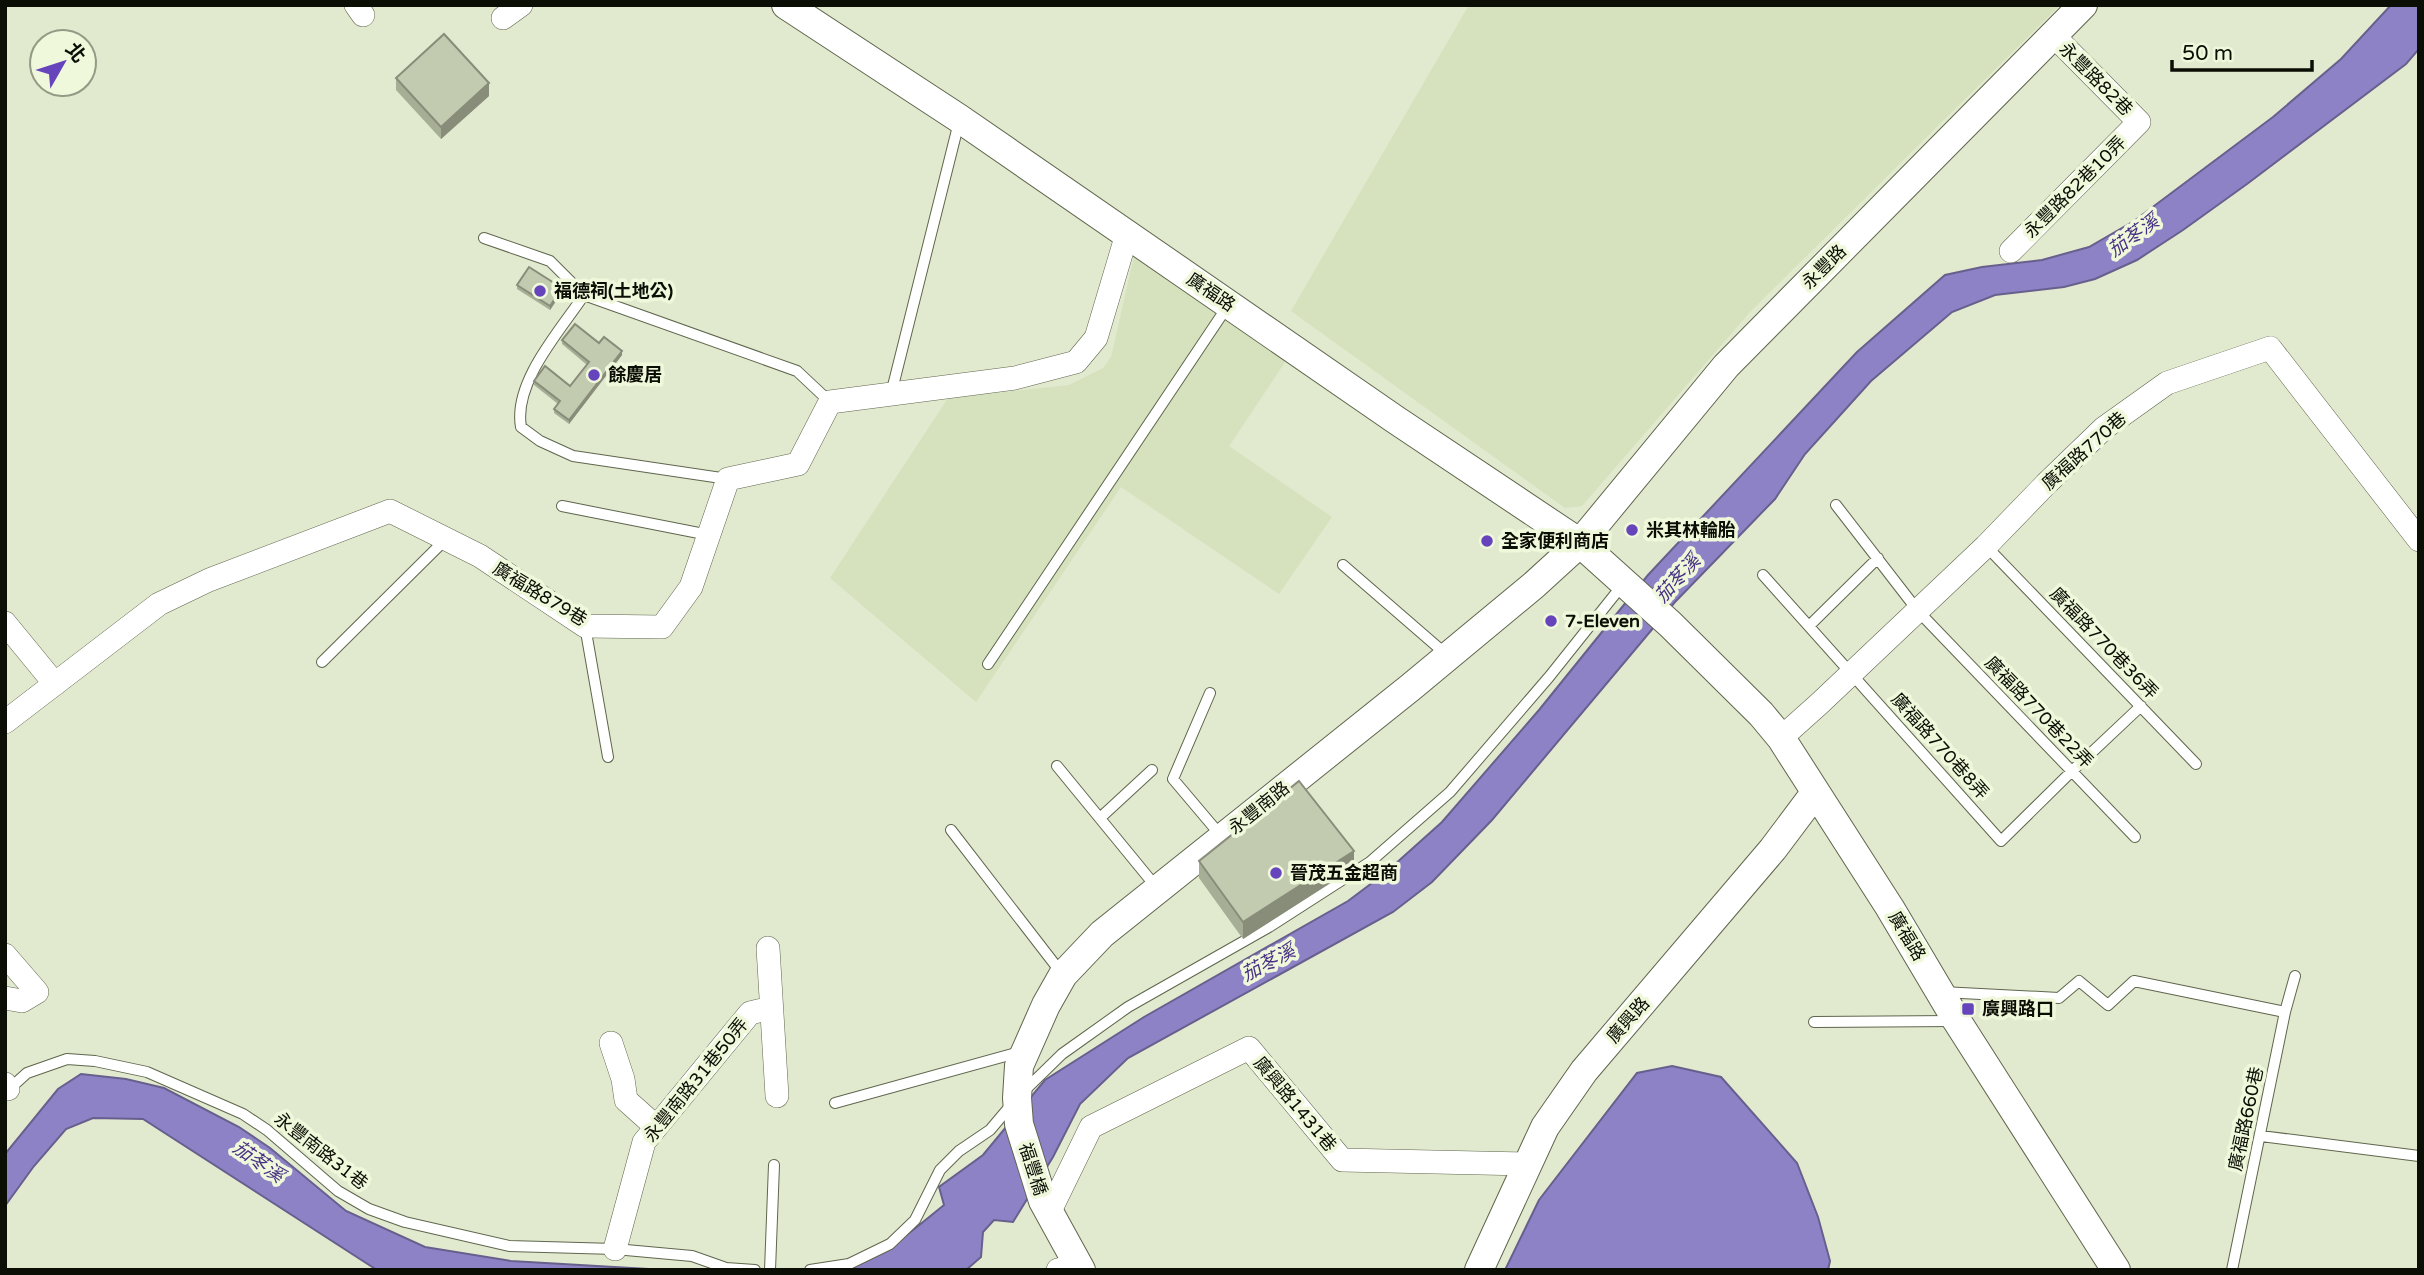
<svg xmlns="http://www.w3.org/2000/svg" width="2424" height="1275" font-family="'Varela Round','Noto Sans TC',sans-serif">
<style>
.built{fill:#d6e1be}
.water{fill:#8e82c7;stroke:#675f8d;stroke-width:2}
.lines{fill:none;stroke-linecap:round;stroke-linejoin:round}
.service-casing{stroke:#5e664d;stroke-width:12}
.minor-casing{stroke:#5e664d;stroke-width:24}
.tertiary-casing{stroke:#5e664d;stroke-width:30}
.service{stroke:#fff;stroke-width:10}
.minor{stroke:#fff;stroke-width:23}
.tertiary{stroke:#fff;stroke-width:28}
.wall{fill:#a7ae96}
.shaded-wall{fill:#888d7a}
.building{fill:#c2caaf;stroke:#888d7a;stroke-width:2}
.poi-dot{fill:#6644bc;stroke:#eff8db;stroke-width:2.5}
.labels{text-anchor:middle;stroke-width:7;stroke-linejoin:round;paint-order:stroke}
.street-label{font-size:18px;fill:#0b0e05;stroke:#eff8db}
.poi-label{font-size:18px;font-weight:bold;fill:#0b0e05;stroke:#eff8db;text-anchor:start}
.water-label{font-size:19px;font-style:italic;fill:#473083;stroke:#eff8db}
</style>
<rect width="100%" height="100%" fill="#e1eace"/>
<path class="built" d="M1469 5H2060L1750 312 1582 506 1565 508 1291 311Z
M1134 256 1287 359 1229 446 1332 517 1279 594 1121 487 976 702 830 578 948 398 1069 385 1103 368 1111 357Z"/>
<path class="water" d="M2391 5H2419V49L2406 64 2247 184 2183 230 2137 260 2095 279 2064 287 1995 295 1952 312 1871 381 1805 454 1775 499 1675 602 1492 820 1432 882 1393 912 1128 1058 1080 1104 1053 1157 1013 1222 994 1220 983 1232 981 1257 966 1270H845C886 1254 911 1232 944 1205L939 1187 983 1155 1045 1080 1144 1017 1348 901 1384 874 1442 822 1539 710 1648 575 1857 352 1945 275 1982 267 2042 260 2089 247 2134 221 2273 117 2341 59Z
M1672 1066 1721 1077 1797 1163 1818 1217 1830 1261 1828 1270H1505L1539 1200 1637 1073Z
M81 1074 126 1079 164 1088 239 1127 270 1148 346 1211 425 1247 511 1261 666 1270H377L143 1119 93 1118 66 1129 34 1166 5 1206V1154L58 1089Z"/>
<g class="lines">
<defs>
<path id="service" d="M484 238 550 261 584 295 797 371 830 402
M584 295C560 331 513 382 521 427L540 441 573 456 728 479
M891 394 959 122
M1836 505 1918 611 2135 837
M562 506 709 535
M1986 546 2196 764
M1343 565 1448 656
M1763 575 2001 841 2071 772 2141 706
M585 626 608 757
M1809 626 1878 558
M322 662 446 539
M988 664 1227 307
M1210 693 1173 779 1222 837
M1057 766 1157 888
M1100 818 1152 770
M951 830 1063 975
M1942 992 2059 998 2079 981 2108 1005 2134 981 2285 1012
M1814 1022 1954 1021
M7 1091 27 1073 67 1059 95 1061 147 1072 243 1114 267 1130 338 1191 369 1209 405 1222 509 1246 615 1249 692 1256 726 1268 755 1270
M1023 1092 1062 1054 1128 1007 1269 927 1370 862 1450 792 1549 677 1624 583
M835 1103 1020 1052
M2261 1136 2419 1156
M770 1270 774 1165
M810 1270 849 1264 890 1244 915 1220 940 1170 959 1151 990 1130 1012 1104
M2232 1270 2285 1012 2295 976"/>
<path id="minor" d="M356 5 363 15
M503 18 521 5
M2011 251 2139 122 2053 35
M5 623 55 684
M5 722 159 604 209 580 390 511 480 556 585 626 662 627 691 587 728 479 798 464 830 402 1015 378 1076 362 1096 338 1127 234
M1781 738 1819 704 1986 546 2046 484 2104 428 2167 383 2270 348 2419 540
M768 948 777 1096
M5 955 37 992 22 1001 5 998
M611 1043 623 1079 626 1100 655 1126
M5 1084 8 1089
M1049 1213 1091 1127 1249 1048 1342 1160 1528 1164
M615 1249 644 1142 750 1013 771 1008
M1058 1270 1079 1265"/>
<path id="tertiary" d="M786 5 960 119 1396 420 1580 543 1670 624 1761 714 1781 738 1890 908 1957 1021 2116 1270
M1081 1270 1043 1201 1019 1124 1017 1098 1019 1066 1046 1005 1063 975 1102 934 1411 687 1534 585 1580 543 1726 366 2083 5
M1479 1270 1545 1127 1584 1071 1773 849 1815 793"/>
</defs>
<use href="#service" class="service-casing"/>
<use href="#minor" class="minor-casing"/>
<use href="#tertiary" class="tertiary-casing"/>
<use href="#service" class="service"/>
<use href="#minor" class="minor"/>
<use href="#tertiary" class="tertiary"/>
</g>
<path class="wall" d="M396 78 489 96 441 139 396 90Z
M517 285 562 292 550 310 517 289Z
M562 340 599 343 622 355 569 424 554 413V409L558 404 534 385V381L570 386 587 365 562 344Z
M1199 861 1354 868 1243 939 1199 878Z"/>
<path class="shaded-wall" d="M489 83V96L441 139V127Z
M562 288V292L550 310V306Z
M622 351V355L569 424V420Z
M1354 851V868L1243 939V922Z"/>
<path class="building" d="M444 34 489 83 441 127 396 78Z
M529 267 562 288 550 306 517 285Z
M575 324 599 343 604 337 622 351 569 420 554 409 560 401 534 381 545 366 570 386 589 362 562 340Z
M1299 781 1354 851 1243 922 1199 861Z"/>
<g class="poi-dot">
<circle cx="540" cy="291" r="7"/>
<circle cx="594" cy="375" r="7"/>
<circle cx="1632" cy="530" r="7"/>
<circle cx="1487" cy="541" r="7"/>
<circle cx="1551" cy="621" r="7"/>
<circle cx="1276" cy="873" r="7"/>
<rect x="1961" y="1002" width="14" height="14" rx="3.5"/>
</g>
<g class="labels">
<g class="street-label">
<text transform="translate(2096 79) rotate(45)" y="6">永豐路82巷</text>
<text transform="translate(2075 187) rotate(-45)" y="6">永豐路82巷10弄</text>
<text transform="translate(1824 267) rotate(-45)" y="6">永豐路</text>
<text transform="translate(1211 292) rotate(34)" y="6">廣福路</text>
<text transform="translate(2084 451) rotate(-42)" y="6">廣福路770巷</text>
<text transform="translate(540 594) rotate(31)" y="6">廣福路879巷</text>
<text transform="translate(2104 643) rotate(46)" y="6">廣福路770巷36弄</text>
<text transform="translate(2039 712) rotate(46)" y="6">廣福路770巷22弄</text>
<text transform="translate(1940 746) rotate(48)" y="6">廣福路770巷8弄</text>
<text transform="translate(1259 808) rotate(-39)" y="6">永豐南路</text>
<text transform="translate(1907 936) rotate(59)" y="6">廣福路</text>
<text transform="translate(1628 1020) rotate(-49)" y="6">廣興路</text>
<text transform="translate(696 1080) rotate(-51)" y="6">永豐南路31巷50弄</text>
<text transform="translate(1295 1104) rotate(50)" y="6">廣興路1431巷</text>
<text transform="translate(2246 1119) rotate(-78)" y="6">廣福路660巷</text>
<text transform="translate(321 1151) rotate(38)" y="6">永豐南路31巷</text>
<text transform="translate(1033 1169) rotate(72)" y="6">福豐橋</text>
</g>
<g class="poi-label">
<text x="554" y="297">福德祠(土地公)</text>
<text x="608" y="381">餘慶居</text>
<text x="1646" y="536">米其林輪胎</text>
<text x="1501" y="547">全家便利商店</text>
<text x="1565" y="627">7-Eleven</text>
<text x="1290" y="879">晉茂五金超商</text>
<text x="1982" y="1015">廣興路口</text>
</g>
<g class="water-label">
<text transform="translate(2133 235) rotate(-36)" y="7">茄苳溪</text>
<text transform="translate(1677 578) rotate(-48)" y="7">茄苳溪</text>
<text transform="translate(1268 962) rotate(-28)" y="7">茄苳溪</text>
<text transform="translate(259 1161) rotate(35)" y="7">茄苳溪</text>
</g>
</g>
<rect width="2424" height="1275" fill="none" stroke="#0b0e05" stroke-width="14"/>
<g transform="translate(63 63) rotate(51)"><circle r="33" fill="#eff8db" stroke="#949a85" stroke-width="2"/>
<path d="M0-5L12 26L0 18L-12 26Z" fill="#6644bc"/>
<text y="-10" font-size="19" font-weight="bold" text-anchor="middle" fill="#0b0e05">北</text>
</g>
<path d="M2172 60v10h140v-10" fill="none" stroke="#0b0e05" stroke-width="3.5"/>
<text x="2182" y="60" font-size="21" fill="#0b0e05" stroke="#eff8db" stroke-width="5" paint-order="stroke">50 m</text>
</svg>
